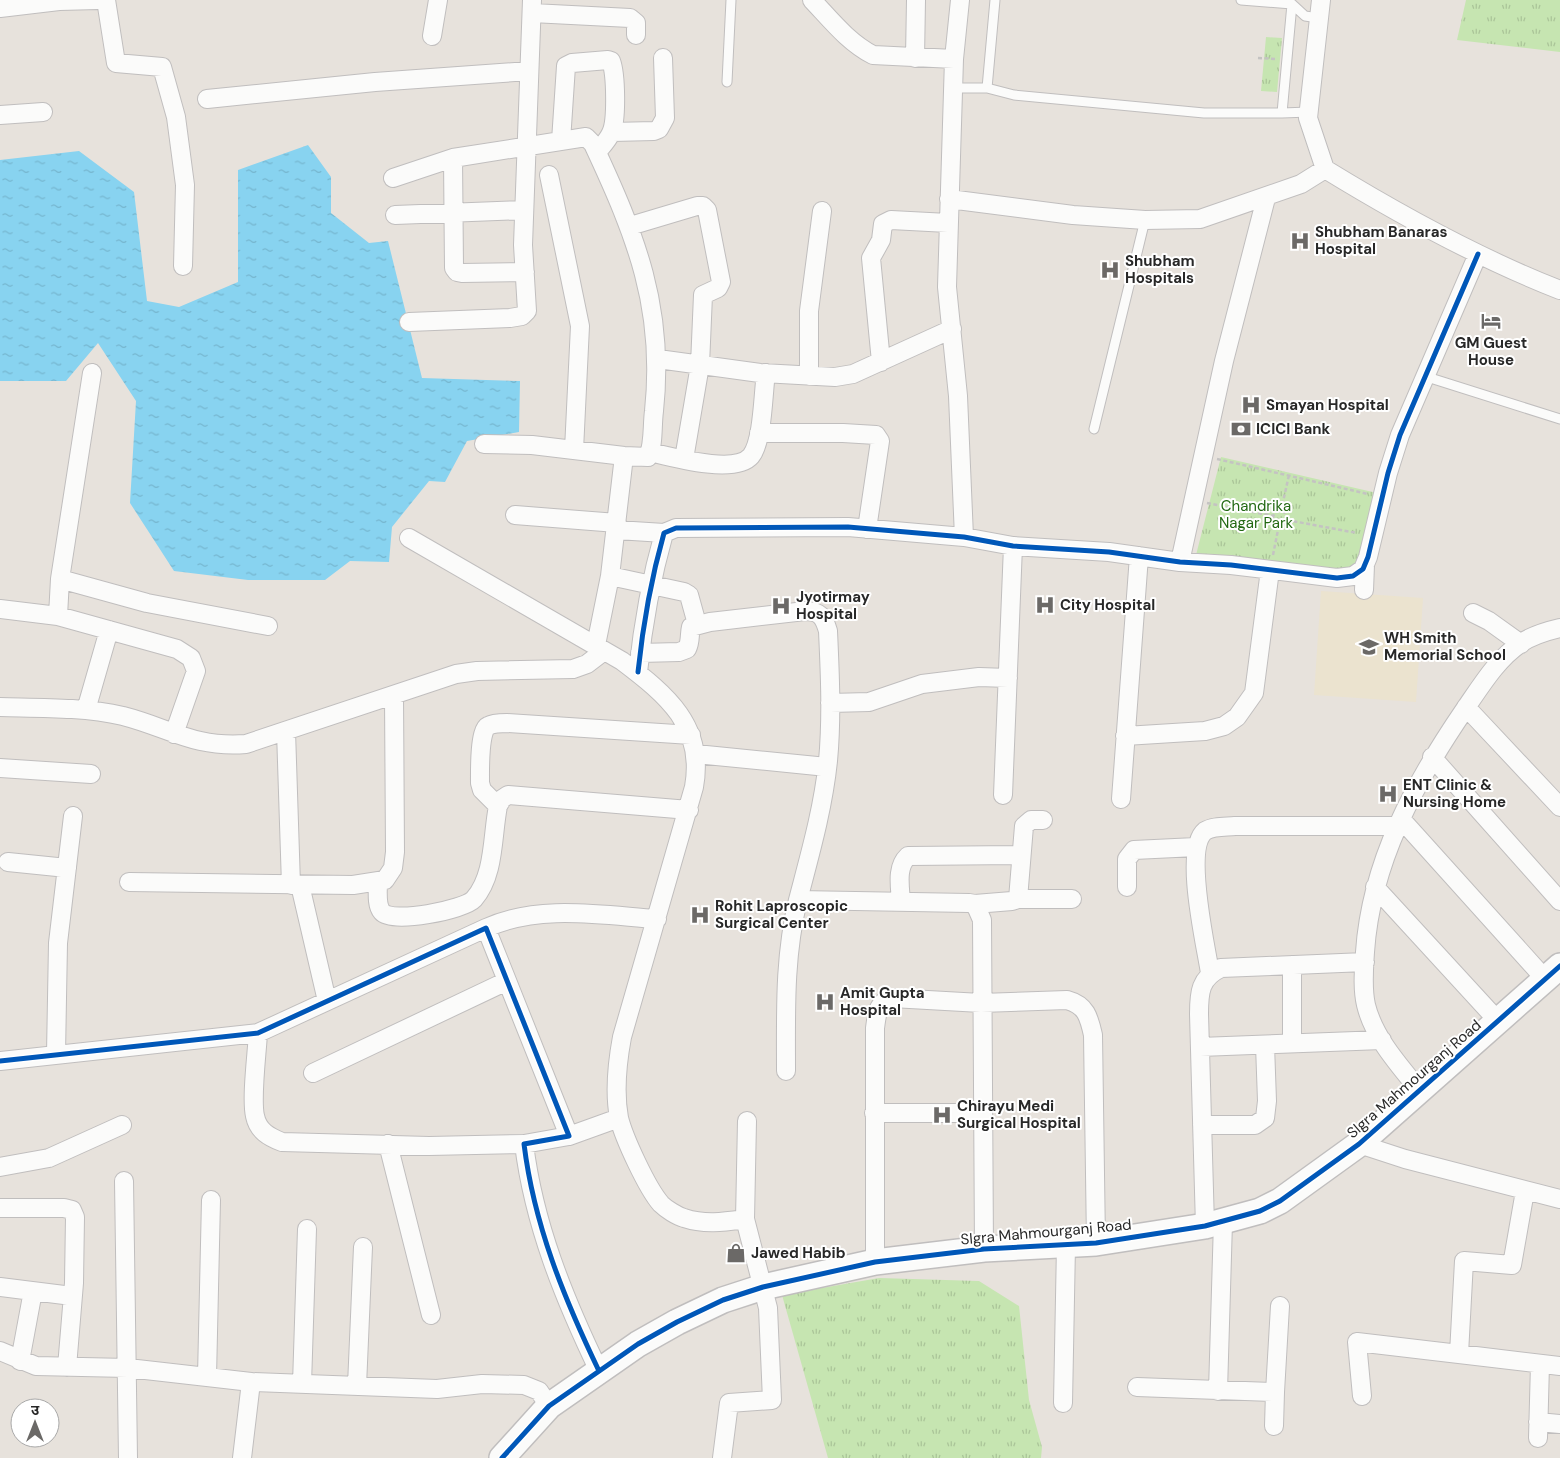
<svg xmlns="http://www.w3.org/2000/svg" width="1560" height="1458" font-family="'DM Sans','Noto Sans Devanagari',sans-serif">
<style>
.education{fill:#ebe3cf}
.grass{fill:url(#grass-tufts)}
.water{fill:url(#water-ripples)}
.lines{fill:none;stroke-linecap:round;stroke-linejoin:round}
.lane-casing{stroke:#c0bebe;stroke-width:11}
.street-casing{stroke:#c0bebe;stroke-width:20}
.secondary-casing{stroke:#c0bebe;stroke-width:28}
.path{stroke:#c4c3c2;stroke-width:2.5;stroke-dasharray:4 2.5;stroke-linecap:butt}
.lane{stroke:#fbfbfa;stroke-width:9}
.street{stroke:#fbfbfa;stroke-width:18}
.secondary{stroke:#fbfbfa;stroke-width:25}
.cycleway-casing{stroke:#fff;stroke-width:8}
.cycleway{stroke:#0057b8;stroke-width:5}
.labels{text-anchor:middle;stroke-width:4;stroke-linejoin:round;paint-order:stroke}
.poi-label{font-size:15px;font-weight:bold;fill:#282828;stroke:#fff;text-anchor:start}
.park-label{font-size:15px;fill:#236913;stroke:#fff}
.street-label{font-size:15px;fill:#282828;stroke:#fff}
</style>
<defs>
<pattern id="grass-tufts" width="24" height="20" patternUnits="userSpaceOnUse" patternTransform="scale(1.25)"><rect width="24" height="20" fill="#c6e5b1"/><path d="M3 7l-1-3M5 7V3M7 7l1-3M15 17l-1-3M17 17v-4M19 17l1-3" fill="none" stroke="#aac498"/></pattern>
<pattern id="water-ripples" width="26" height="14" patternUnits="userSpaceOnUse" patternTransform="scale(1.25)"><rect width="26" height="14" fill="#88d3f0"/><path d="M2 4q2-2 4 0t4 0M15 11q2-2 4 0t4 0" fill="none" stroke="#75b5ce"/></pattern>
</defs>
<rect width="100%" height="100%" fill="#e7e2dc"/>
<path class="education" d="M1321 591 1423 598 1416 702 1314 695Z"/>
<path class="grass" d="M1466 0H1560V52L1457 40Z
M1266 37 1282 38 1277 92 1261 91Z
M1221 457 1377 493 1359 565 1341 574 1196 555Z
M879 1278 979 1281 1019 1306 1029 1400 1042 1447 1041 1458H828L782 1295Z"/>
<path class="water" d="M308 145 331 177V213L369 243 388 241 422 378 520 381 519 432 467 441 445 482 429 481 392 527 389 562 350 561 325 580H248L174 571 130 503 136 401 98 343 66 381H0V160L79 151 134 192 147 301 179 307 238 282V170Z"/>
<g class="lines">
<defs>
<path id="lane" d="M1292 4 1305 16 1319 18
M727 82 731 0
M953 88H987L995 0
M987 88 1014 95 1204 113H1282L1292 4 1241 0
M1282 113 1309 112
M1424 376 1560 419
M1094 429 1145 220"/>
<path id="street" d="M106 0 116 63 162 67 176 117 185 185 183 266
M812 0C831 20 848 42 873 55L954 59
M960 0 954 59 947 287 958 396 964 537
M1321 0 1308 118 1325 169
M0 8 59 1 98 0
M532 13 630 18 636 23V35
M432 36 438 0
M915 58 916 0
M207 99 375 82 529 71
M0 115 43 112
M612 132 654 131 659 129 665 118 663 58
M561 141 566 66 572 63 608 60 611 61C616 74 617 121 611 133 608 140 602 146 597 152
M453 158 454 268 457 272 462 273 525 272
M549 175 580 326 574 450
M393 178 453 158 586 137 593 144C636 236 665 308 654 411 652 425 654 444 648 457L624 456 532 445 484 444
M949 199 1073 215 1145 220 1200 219 1301 184 1325 169C1400 215 1478 258 1560 290
M395 215 524 210
M630 226 697 206H703L707 210 721 282 718 288 703 295 700 365 684 459
M409 322 510 318 522 316 527 311 523 245 532 0
M658 359 760 373 835 377 853 374 952 329
M881 362 871 258 881 240 883 224 891 220 948 223
M92 373 60 579 147 603 268 626
M809 376V311L822 211
M759 433H843L876 435 880 441 867 529
M650 452C671 457 735 475 751 456 763 441 763 393 766 373
M515 515 617 523
M617 530 664 533
M409 538 622 661C667 695 705 726 694 787L622 1037C617 1064 614 1091 619 1118 624 1138 647 1188 661 1204 666 1209 677 1216 684 1218 705 1225 724 1222 745 1219
M1180 562 1224 361 1266 198
M610 576 684 592 689 595 697 624
M1364 590 1365 565
M0 609 58 616 177 649 191 658 196 671 174 734
M1473 613 1489 621 1521 644
M58 616 60 579
M596 645 610 576 624 456
M640 653 679 652 687 649C691 641 689 635 691 627L710 622 805 611C820 611 824 617 828 631 830 674 832 718 828 761 823 809 810 854 798 900L969 903 975 904 982 920 984 1249
M638 672C643 624 651 579 664 533L676 528 848 527 964 537 1013 546 1109 552 1180 562 1231 565 1337 578 1353 576 1363 569 1368 557 1388 473 1400 435 1478 254
M830 703 869 702 922 684 979 677 1008 678
M0 707C41 708 83 707 123 716 170 728 193 748 246 744L456 674 477 671 573 669 587 664 604 651
M1466 707 1560 807
M86 710 109 630
M286 731 291 885
M1125 736 1205 731 1224 726 1237 717 1254 693 1270 570
M696 754 827 767
M1432 757 1560 901
M0 768 91 774
M1003 795 1013 546
M1121 799 1139 556
M498 806 482 790 480 783C480 773 479 730 488 726 493 723 502 723 507 723L691 735
M1401 819 1546 980
M8 862 67 868
M129 882 353 885 385 880 393 868 395 852 394 696
M378 882C378 891 376 905 382 912 392 924 464 910 474 899 495 875 492 836 498 806L502 799 508 795 689 810
M300 885 327 1001
M1127 887V859L1134 850 1196 847
M1375 887 1499 1022
M1018 899H1072
M901 902C900 886 896 867 908 856L1020 855
M975 904 1012 901 1018 899 1024 826 1031 820H1043
M486 928C539 904 600 915 657 919
M1292 965V1043
M1210 973C1206 946 1183 849 1205 831 1213 826 1226 827 1235 826H1398
M258 1033C257 1053 251 1098 255 1116 258 1131 269 1137 282 1142L429 1146 524 1144
M1200 1047 1382 1040
M56 1054 58 943 73 816
M0 1061 258 1033 486 928 569 1136 524 1144C534 1225 564 1298 599 1371
M786 1071C786 1013 784 957 798 900
M313 1073 507 981
M1420 1091C1399 1065 1374 1038 1366 1005 1362 988 1364 969 1365 952 1371 862 1415 782 1465 709 1481 686 1497 659 1521 643 1533 635 1547 631 1560 628
M874 1113H982
M1202 1125H1255L1265 1118 1267 1101 1265 1045
M569 1136 619 1118
M388 1144 431 1315
M1359 1144 1405 1159 1560 1199
M0 1167 49 1158 122 1125
M124 1181 128 1458
M0 1208H64L72 1210 75 1217 74 1283 67 1367
M1205 1226 1199 1014C1199 992 1200 978 1221 968L1365 962
M875 1262V1028C877 1015 877 1001 892 998L981 1003 1067 1000C1086 1005 1089 1017 1093 1035L1096 1243
M0 1287 72 1296
M0 1351 36 1366 128 1368 251 1382 437 1389 482 1384 524 1385 539 1391 549 1406
M1459 1354 1560 1366
M20 1361 33 1291
M207 1377 211 1200
M302 1384 307 1229
M357 1386 363 1247
M1137 1387 1275 1392 1280 1306
M1218 1391 1223 1222
M1362 1396 1357 1342 1459 1354 1464 1261 1512 1265 1525 1191
M1063 1403 1066 1245
M1538 1422 1560 1424
M1274 1426 1275 1392
M1538 1438 1540 1364
M242 1458 251 1382
M722 1458 729 1403 772 1400 768 1308 745 1219 747 1121"/>
<path id="secondary" d="M502 1458 549 1406 638 1344 677 1322 723 1300 763 1287 875 1262 984 1249 1096 1243 1205 1226 1260 1211 1280 1201 1359 1144 1560 966"/>
</defs>
<use href="#lane" class="lane-casing"/>
<use href="#street" class="street-casing"/>
<use href="#secondary" class="secondary-casing"/>
<path class="path" d="M1258 58 1276 59
M1217 459 1368 494
M1207 503 1274 516
M1281 511 1289 475
M1273 518a7 7 0 1 1 14 0a7 7 0 1 1-14 0Z
M1287 520 1357 533
M1273 555 1279 525"/>
<use href="#lane" class="lane"/>
<use href="#street" class="street"/>
<use href="#secondary" class="secondary"/>
<defs>
<path id="cycleway" d="M638 672C643 624 651 579 664 533L676 528 848 527 964 537 1013 546 1109 552 1180 562 1231 565 1337 578 1353 576 1363 569 1368 557 1388 473 1400 435 1478 254
M0 1061 258 1033 486 928 569 1136 524 1144C534 1225 564 1298 599 1371
M502 1458 549 1406 638 1344 677 1322 723 1300 763 1287 875 1262 984 1249 1096 1243 1205 1226 1260 1211 1280 1201 1359 1144 1560 966"/>
</defs>
<use href="#cycleway" class="cycleway-casing"/>
<use href="#cycleway" class="cycleway"/>
</g>
<defs>
<symbol id="hospital-bare" viewBox="-9 -9 18 18"><path d="M-5-5h3v3.5h4V-5h3V5h-3V1.5h-4V5h-3Z" fill="#6b6967" stroke="#fff" stroke-width="2.5" paint-order="stroke"/></symbol>
<symbol id="hotel-bare" viewBox="-9 -9 18 18"><path d="M-6-4.5h1.5V1H6V5H4.5V3h-9V5H-6ZM-4 0a1.8 1.8 0 1 1 3.6 0ZM.5 0V-2.5h3Q6-2.5 6 0Z" fill="#6b6967" stroke="#fff" stroke-width="2.5" paint-order="stroke"/></symbol>
<symbol id="bank-bare" viewBox="-9 -9 18 18"><path d="M-6-4H6V4H-6ZM0-2.3a2.3 2.3 0 1 0 0 4.6a2.3 2.3 0 1 0 0-4.6Z" fill="#6b6967" stroke="#fff" stroke-width="2.5" paint-order="stroke"/></symbol>
<symbol id="school-bare" viewBox="-9 -9 18 18"><path d="M0-5L7-2L0 1L-7-2ZM-4 1L0 2.5L4 1V4Q0 6-4 4Z" fill="#6b6967" stroke="#fff" stroke-width="2.5" paint-order="stroke"/></symbol>
<symbol id="shop-bare" viewBox="-9 -9 18 18"><path d="M-5-2.5h2.3a2.7 3.5 0 0 1 5.4 0H5L5.5 6h-11ZM-1.5-2.5h3a1.5 2.3 0 0 0-3 0Z" fill="#6b6967" stroke="#fff" stroke-width="2.5" paint-order="stroke"/></symbol>
</defs>
<g fill-rule="evenodd">
<use href="#hospital-bare" x="1286" y="227" width="28" height="28"/>
<use href="#hospital-bare" x="1096" y="256" width="28" height="28"/>
<use href="#hotel-bare" x="1477" y="307" width="28" height="28"/>
<use href="#hospital-bare" x="1237" y="391" width="28" height="28"/>
<use href="#bank-bare" x="1227" y="415" width="28" height="28"/>
<use href="#hospital-bare" x="1031" y="591" width="28" height="28"/>
<use href="#hospital-bare" x="767" y="592" width="28" height="28"/>
<use href="#school-bare" x="1355" y="633" width="28" height="28"/>
<use href="#hospital-bare" x="1374" y="780" width="28" height="28"/>
<use href="#hospital-bare" x="686" y="901" width="28" height="28"/>
<use href="#hospital-bare" x="811" y="988" width="28" height="28"/>
<use href="#hospital-bare" x="928" y="1101" width="28" height="28"/>
<use href="#shop-bare" x="722" y="1239" width="28" height="28"/>
</g>
<g class="labels">
<g class="poi-label">
<text x="1315" y="237">Shubham Banaras<tspan x="1315" dy="17">Hospital</tspan></text>
<text x="1125" y="266">Shubham<tspan x="1125" dy="17">Hospitals</tspan></text>
<text x="1491" y="348" text-anchor="middle">GM Guest<tspan x="1491" dy="17">House</tspan></text>
<text x="1266" y="410">Smayan Hospital</text>
<text x="1256" y="434">ICICI Bank</text>
<text x="796" y="602">Jyotirmay<tspan x="796" dy="17">Hospital</tspan></text>
<text x="1060" y="610">City Hospital</text>
<text x="1384" y="643">WH Smith<tspan x="1384" dy="17">Memorial School</tspan></text>
<text x="1403" y="790">ENT Clinic &amp;<tspan x="1403" dy="17">Nursing Home</tspan></text>
<text x="715" y="911">Rohit Laproscopic<tspan x="715" dy="17">Surgical Center</tspan></text>
<text x="840" y="998">Amit Gupta<tspan x="840" dy="17">Hospital</tspan></text>
<text x="957" y="1111">Chirayu Medi<tspan x="957" dy="17">Surgical Hospital</tspan></text>
<text x="751" y="1258">Jawed Habib</text>
</g>
<g class="park-label">
<text x="1256" y="511">Chandrika<tspan x="1256" dy="17">Nagar Park</tspan></text>
</g>
<g class="street-label">
<text transform="translate(1414 1079) rotate(-41)" y="5">SIgra Mahmourganj Road</text>
<text transform="translate(1046 1232) rotate(-5)" y="5">SIgra Mahmourganj Road</text>
</g>
</g>
<g transform="translate(35 1423)"><circle r="24" fill="#ffffff" stroke="#a9a9a9"/>
<path d="M0-4L9 19L0 12L-9 19Z" fill="#6b6967"/>
<text y="-8" font-size="14" font-weight="bold" text-anchor="middle" fill="#282828">उ</text>
</g>
</svg>
